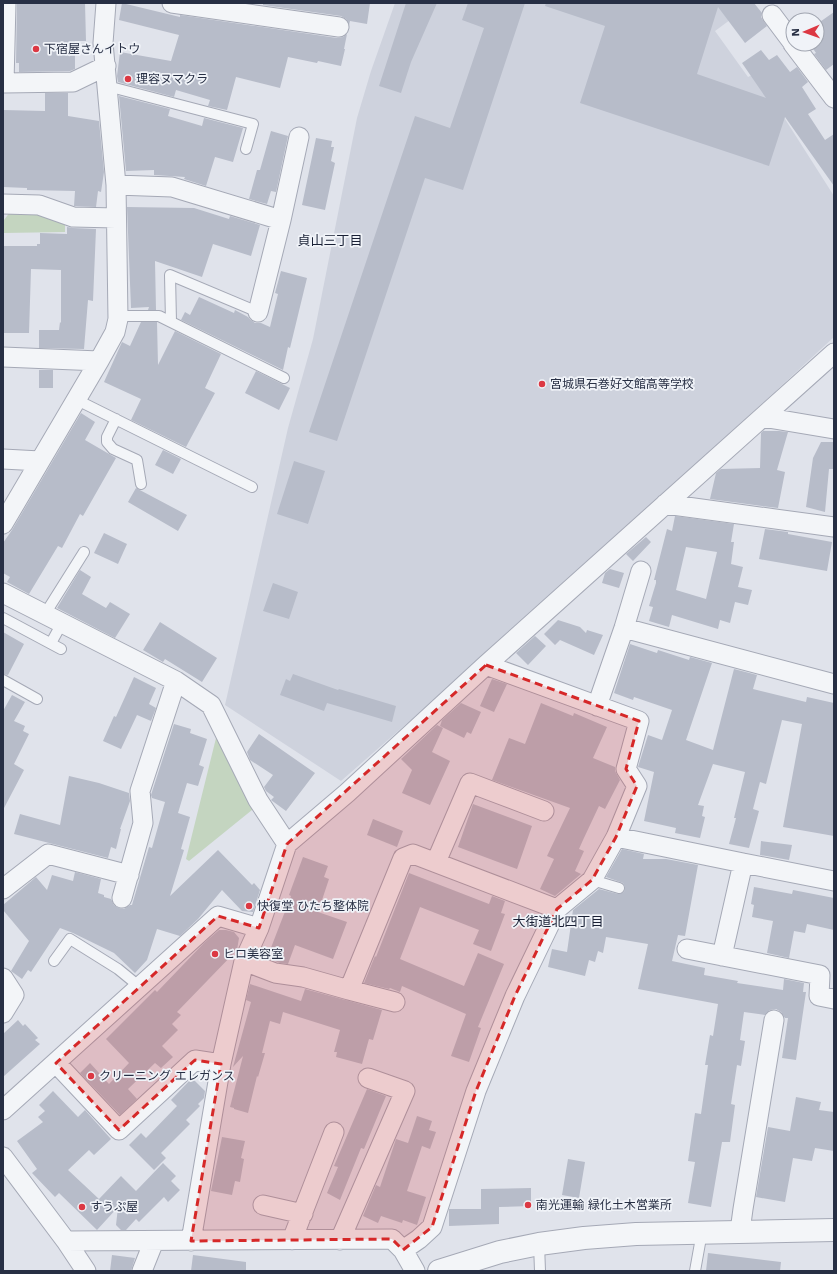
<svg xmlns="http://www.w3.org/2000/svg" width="837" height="1274" font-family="'Work Sans','Noto Sans JP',sans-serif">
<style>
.built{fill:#ced2dd}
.green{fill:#c4d5c0}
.building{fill:#b7bcc9;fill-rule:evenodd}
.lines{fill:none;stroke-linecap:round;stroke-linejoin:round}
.service-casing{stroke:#a5a9b6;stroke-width:12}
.minor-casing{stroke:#a5a9b6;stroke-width:21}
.tertiary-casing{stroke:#a5a9b6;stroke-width:24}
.service{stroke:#f3f5f8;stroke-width:10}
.minor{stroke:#f3f5f8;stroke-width:19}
.tertiary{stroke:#f3f5f8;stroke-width:22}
.marked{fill:#d62828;fill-opacity:0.2;stroke:#d62828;stroke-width:3;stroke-dasharray:8 5;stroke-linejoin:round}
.poi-dot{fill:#dc3843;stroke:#f0f3f8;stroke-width:1.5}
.labels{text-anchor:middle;stroke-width:3.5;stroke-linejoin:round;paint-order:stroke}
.poi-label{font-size:12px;fill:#272f44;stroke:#f0f3f8;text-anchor:start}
.neighbourhood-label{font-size:13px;fill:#192035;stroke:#f0f3f8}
</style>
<rect width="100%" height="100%" fill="#e0e3eb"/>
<path class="built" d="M395 3H725L738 14 715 31 748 77 754 74 785 119 834 196V337L699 462 517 627 341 781 225 705 288 428 313 339 357 118 371 71Z"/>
<path class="green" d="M10 212H38L65 222V232L4 233V220Z
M219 726 257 806 189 861 186 859 189 847Z"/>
<path class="building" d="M17 3H85L86 41H75V69L70 71 19 72V63H16Z
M122 3 180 17V15L337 38 343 37 347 34 344 49H345L341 66 318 61 317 63 288 57 280 88 236 77 227 110 208 106 210 100 176 90 174 97 118 82 117 76 120 52 171 61 179 35 119 20Z
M263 3H370L367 24 350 21 349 25 346 19 341 16 263 5Z
M406 3H437L411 62 401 93 379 86Z
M468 3H525L463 190 425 178 337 441 309 432 415 116 450 128 484 28 462 20Z
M546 3H754L762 13 761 17 767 26 745 43 718 7 697 74 766 98 742 63 761 50 769 60 777 55 790 72 797 67 808 82 802 87 816 109 808 114 825 140 834 134V186L785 117 769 166 580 103 605 26 545 6Z
M834 12V64L826 70 814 54 816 53 810 44H817V24Z
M45 93H68V116L99 121 104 172 101 192 98 191 96 207 74 206 75 191 27 190V188L3 187V110L45 111Z
M119 96 170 109 168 116 202 126 204 118 243 128 233 162 215 157 206 186 184 179 185 177 154 175V170L126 171Z
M271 131 288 136 276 192 271 191 267 204 249 199 257 170H260Z
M316 138 332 141 331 147H334L331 161 335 163 325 210 302 205Z
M127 207 194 208 229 219 230 216 260 225 251 256 213 244 202 277 155 261 156 310H148L149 307 131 308Z
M67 227 73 228 96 229 93 301 88 300 84 349 39 348V330H59L60 322 61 323V270L31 269 29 333H3L4 266H3V246H37V244H40V233L67 234Z
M281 271 307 278 290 348 288 347 283 370 181 320 185 312 190 315 199 297 234 313 235 310 248 317 251 320 255 323H261L270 327 278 294 275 293Z
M141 322H157L158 365 175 331 221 354 205 388 215 393 186 447 131 420 141 399 104 382 122 342 130 346Z
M39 370H53V388H39Z
M256 371 290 388 279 410 245 393Z
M81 413 95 422 85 440 116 458 83 516 80 514 62 548 58 546 29 594 7 582 10 577 3 573V543L12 530Z
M763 431H779L788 432 777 470 785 472 778 508 710 499 716 473 721 469 760 468 761 433Z
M821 442H834V469H829L825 512 806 507 813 458Z
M163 450 181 459 173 474 155 465Z
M294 461 325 471 308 524 277 514Z
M136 488 187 515 178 531 128 502Z
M675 516 734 524 731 542H734L731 564 743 567 738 587 752 590 748 605 735 602 730 623 720 620 718 629 672 615 669 627 649 621 653 607 649 606 656 583V580H654L667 529 672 531ZM686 547 717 552 706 599 676 590Z
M765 529 788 532V534L832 542 827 571 759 559Z
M104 533 127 544 118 564 94 553Z
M646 537 651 542 633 561 626 554Z
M610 569 624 573 619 588 602 583 605 573Z
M80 570 91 577 82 594 106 608 110 602 130 614 115 638 57 608Z
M273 583 298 592 289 619 263 611Z
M558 620 580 627 586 633 587 630 603 635 594 655 560 640 555 645 544 634Z
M160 622 217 658 202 682 165 659 163 662 143 650Z
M3 632 24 644 8 675 3 674Z
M535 636 546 646 528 665 516 653Z
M630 644 657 653 658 650 689 660 690 657 712 663 686 740 713 750 734 669 757 675 753 689 806 702 807 697 834 703V836L783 827 802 724 782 720 766 784 760 782 753 809 759 811 749 848 729 844 736 818H734L745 772 713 764 698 805 704 806 702 816 705 817 700 838 675 833 676 828 644 821 654 772 638 767 648 735 662 740 672 710 634 697 633 700 614 693Z
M293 674 338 690 339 689 396 706 392 722 327 703 324 711 280 695 286 679 290 681Z
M134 677 156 688 149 704 156 708 151 721 137 715 121 749 103 741 114 716 116 717Z
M492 679 507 684 494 712 480 706Z
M12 695 25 702 14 721 25 726 23 731 29 734 14 764 24 770 3 810V711Z
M461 703 481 712 471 734 467 732 464 738 440 726 442 720Z
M541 703 573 716 574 713 607 727 593 758 615 767V771L620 780 605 809 599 806 583 840 579 849 584 851 575 871 581 874 555 896 540 889 554 859 547 856 570 808 492 780 509 738 525 744Z
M174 724 191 729 190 733 207 739 199 765 204 767 198 786 187 783 178 813 190 817 181 849 184 850 170 896 218 850 252 885 254 883 260 890 253 912 242 911 222 890 198 919 180 936 157 929 147 960 135 973 114 953 73 933 60 928 31 972 28 970 22 979 11 971 29 941 3 910V905L36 877 47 890 52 875 73 881 75 872 101 879 98 893 104 895V897L111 899 114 905 119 908 124 909 130 905H132L149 847 152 848 165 802 152 798 151 795Z
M437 725 443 728 432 752 450 761 430 805 402 793 412 770 401 759Z
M259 734 315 773 286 811 271 800 274 797 266 791 264 787 273 775 250 760 247 752Z
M69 776 99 783 129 793 130 801 120 829H121L116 849 111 847 108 858 14 834 20 814 60 825Z
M473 804 532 826 517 869 458 847Z
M373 819 403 831 397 847 367 835Z
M761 841 792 845 789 860 760 855Z
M622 849 644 854 643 859H666L698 865 685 936 678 935 672 961 705 968 704 975 738 981 737 983 783 990 784 979 804 983 803 992H806L796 1060 782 1058 788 1018H785L781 1012 776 1009 770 1010 765 1015 744 1012 740 1040 745 1041 741 1066 737 1065 731 1104 735 1105 730 1142H722L711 1207 688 1203 695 1162 688 1161 695 1113 701 1114 708 1065H705L710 1035 713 1036 718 1004 638 989 648 944 606 937 603 953 598 951 595 962 589 960 585 976 548 967 552 949 567 952 573 910 599 889 618 894 624 892 625 887 623 883 606 877Z
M303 857 328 866 324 877 329 879 318 912 347 922 333 959 295 945 288 964 280 963 267 958 291 896 289 895Z
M409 873 489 904 492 896 505 901 501 913 505 914 491 951 473 944 479 930 420 907 400 959 464 986 478 953 504 964 478 1027 481 1028 469 1062 451 1056 466 1014 402 986 400 992 390 988 389 989 364 983 375 956 376 957Z
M754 887 792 894 793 890 834 898V930L807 924 805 933 794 931 789 958 767 953 773 921 752 917 754 905 751 904Z
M219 930H226L234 932 239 938 237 950 177 1012 181 1015 172 1024 178 1030 162 1046 173 1057 161 1068 155 1063 128 1089 137 1099 120 1115 80 1073 90 1063 109 1084 129 1063 106 1039 155 990 157 992 204 943Z
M250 984 301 1001 305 989 382 1010 373 1040 369 1039 362 1064 336 1057 337 1052H334L340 1030 283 1012 280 1024 270 1021 262 1053H265L258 1077 257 1076 248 1113 234 1109V1108L230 1107 243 1056 233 1067 251 1002 246 1000Z
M18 1020 23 1026 25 1024 38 1038 35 1040 40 1044 3 1077V1034Z
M192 1078 205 1091 204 1098 198 1104 200 1106 186 1120 190 1124 161 1153 166 1158 154 1170 129 1145 141 1133 146 1138 177 1106 171 1100Z
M367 1089 386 1096 364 1149 361 1148 340 1200 327 1193 338 1167 334 1166Z
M53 1091 78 1117 85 1110 111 1139 94 1155 89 1150 68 1170 99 1199 121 1176 136 1191 163 1163 176 1176 171 1181 180 1190 168 1202 164 1197 139 1222 136 1219 126 1230H121L116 1225 118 1207 97 1230 59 1193 55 1197 32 1173 37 1169 17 1141 43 1122 38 1117 45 1111 39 1105Z
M796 1097 821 1102 819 1110 834 1112V1151L815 1148 812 1161 793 1158 785 1202 756 1197 768 1127 790 1131Z
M417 1116 432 1121 429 1130 436 1132 430 1149 422 1146 407 1191 426 1197 417 1225 403 1220 402 1223 381 1216 378 1223 363 1216 376 1185 380 1187 396 1139 408 1143Z
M222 1137 245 1141 241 1158 244 1159 240 1182 235 1181 232 1195 211 1191Z
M568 1159 585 1162 579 1198 562 1195Z
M531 1188V1206L499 1207V1224L449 1226V1209H481V1189Z
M708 1253 781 1262 780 1271H706Z
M112 1255 135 1258 131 1271H110Z
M193 1255 246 1262V1271H191Z"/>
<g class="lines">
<defs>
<path id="service" d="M107 86 253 124 246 149
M118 316H159L284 378
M171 322 170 275 258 312
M77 400 252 487
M116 419 107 437V442L113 449 137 460 141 484
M45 614 84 552
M3 618 61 649
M51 643 62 623
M3 680 37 699
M592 880 619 888
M54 961 70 939 118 969 140 987
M539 1244 540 1271
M695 1271 702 1232"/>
<path id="minor" d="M6 3 4 83 73 82 106 66
M172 3 339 27
M772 15 793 43
M793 44 834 98
M116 185 172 187 281 220 299 137
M3 204 39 205 73 217 116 218
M258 312 281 220
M3 357 99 361
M763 417 834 429
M3 459 40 461
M665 504 834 527
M3 524 99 361 115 332 118 319 116 185 103 43 106 3
M3 593 176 681 211 705 258 800 287 844
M624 628 834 684
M597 706 624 628 641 571
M616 837 743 863
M436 862 470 783 544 811
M3 889 48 854 129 875
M122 898 143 823 140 791 176 681
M687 949 820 975 819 996 834 999
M722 956 743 863 834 881
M244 961 275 973 303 977 349 990 403 858 413 854 557 909
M3 978 14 995 3 1013
M349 990 395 1002
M56 1063 119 1130 195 1060 221 1064
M3 1110 218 916 259 928
M3 1157 66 1241 86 1271
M263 1205 303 1214
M740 1231 743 1209 774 1020
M292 1240 334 1132
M340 1240 405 1091 368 1078
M66 1241 392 1239 403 1250 415 1271
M191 1241 221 1064 244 961 259 928 287 844 347 793 486 665 834 353
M403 1250 419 1239 432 1227 476 1091 515 996 557 909 592 880 616 837 637 786 626 769 639 721 486 665
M142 1271 154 1241"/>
<path id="tertiary" d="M439 1271 500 1252 539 1244 584 1238 636 1234 834 1230"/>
</defs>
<use href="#service" class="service-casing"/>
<use href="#minor" class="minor-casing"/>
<use href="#tertiary" class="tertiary-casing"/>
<use href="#service" class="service"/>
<use href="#minor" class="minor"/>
<use href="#tertiary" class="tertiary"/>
</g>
<path class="marked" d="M486 665 639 721 626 769 637 786 616 837 592 880 557 909 515 996 476 1091 432 1227 403 1250 392 1239 191 1241 221 1064 195 1060 119 1130 56 1063 218 916 259 928 287 844Z"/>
<g class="poi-dot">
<circle cx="36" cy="49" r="4"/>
<circle cx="128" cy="79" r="4"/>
<circle cx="542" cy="384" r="4"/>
<circle cx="249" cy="906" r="4"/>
<circle cx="215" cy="954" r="4"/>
<circle cx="91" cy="1076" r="4"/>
<circle cx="528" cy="1205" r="4"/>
<circle cx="82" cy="1207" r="4"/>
</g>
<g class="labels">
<g class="poi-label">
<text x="44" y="53">下宿屋さんイトウ</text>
<text x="136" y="83">理容ヌマクラ</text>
<text x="550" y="388">宮城県石巻好文館高等学校</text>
<text x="257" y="910">快復堂 ひたち整体院</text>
<text x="223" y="958">ヒロ美容室</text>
<text x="99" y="1080">クリーニング エレガンス</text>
<text x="536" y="1209">南光運輸 緑化土木営業所</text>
<text x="90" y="1211">すうぷ屋</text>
</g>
<g class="neighbourhood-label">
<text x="330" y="245">貞山三丁目</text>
<text x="558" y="926">大街道北四丁目</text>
</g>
</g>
<rect width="837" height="1274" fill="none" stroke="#272f44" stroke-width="8"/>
<g transform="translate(805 32) rotate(268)"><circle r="19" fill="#f0f3f8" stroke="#a0a5b0"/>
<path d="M0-3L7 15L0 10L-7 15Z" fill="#dc3843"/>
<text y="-6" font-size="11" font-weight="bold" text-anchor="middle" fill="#272f44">N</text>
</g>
</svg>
